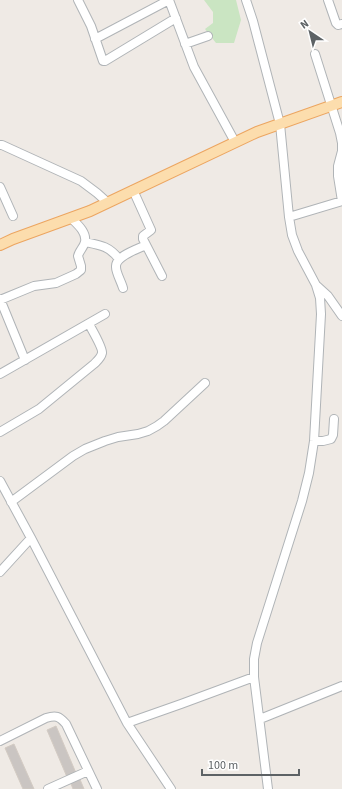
<svg xmlns="http://www.w3.org/2000/svg" width="342" height="789" font-family="'Source Sans 3',sans-serif">
<style>
.green{fill:#cae5c2}
.building{fill:#cac5c2;stroke:#d3cbc3}
.lines{fill:none;stroke-linecap:round;stroke-linejoin:round}
.minor-casing{stroke:#b0b4b7;stroke-width:10}
.major-casing{stroke:#eca560;stroke-width:12}
.minor{stroke:#fff;stroke-width:8}
.major{stroke:#fcddad;stroke-width:10}
</style>
<rect width="100%" height="100%" fill="#efeae5"/>
<path class="green" d="M204 0H236L241 20 234 43H216L205 29 213 23V12Z"/>
<path class="building" d="M56 726 76 773 67 777 47 730Z
M14 744 34 789H23L5 748Z
M79 777 84 789H73L70 781Z"/>
<g class="lines">
<defs>
<path id="minor" d="M78 0 91 26 102 58 103 61H105L176 18
M169 0 194 67 235 142
M246 0 253 21 280 124 289 217 292 235 298 251 316 285 320 298 321 314 314 441 309 473 302 501 257 643 254 659V677L268 789
M328 0 336 23 338 25 342 24
M95 39 169 0
M185 44 208 36
M315 54 340 133 342 143V151L338 166V176L342 201
M0 145H2L81 181 97 193 107 202
M0 187 13 216
M133 190 151 230 143 236V239L162 276
M289 217 342 201
M85 242C100 245 109 246 119 259
M317 286 328 296 342 316
M123 288C121 281 116 273 116 267 115 256 138 249 146 245
M0 299 25 360
M0 300 34 286 56 283 76 274 81 270V266L78 256C79 251 84 247 85 242 87 232 77 224 71 218
M0 374 105 314
M0 432 39 409 94 364C97 361 101 358 102 353 103 348 92 330 89 324
M314 441H323L331 439 333 435 334 419
M0 481 31 538 127 723 171 789
M11 502 73 456 85 449 105 441 118 437 138 434 148 431 157 426 164 421 205 383
M0 572 31 538
M260 719 342 686
M127 723 181 704 254 677
M0 741 46 718C56 715 59 716 66 724L97 789
M48 789 88 771"/>
<path id="major" d="M0 245 13 239 90 211 257 132 342 102"/>
</defs>
<use href="#minor" class="minor-casing"/>
<use href="#major" class="major-casing"/>
<use href="#minor" class="minor"/>
<use href="#major" class="major"/>
</g>
<g transform="translate(310 32) rotate(325)" stroke="#ffffff" stroke-width="3" paint-order="stroke">
<path d="M0-3L7 15L0 10L-7 15Z" fill="#5d6265"/>
<text y="-6" font-size="11" font-weight="bold" text-anchor="middle" fill="#5d6265">N</text>
</g>
<path d="M202 769v6h97v-6" fill="none" stroke="#5d6265" stroke-width="2"/>
<text x="208" y="769" font-size="12" fill="#5d6265" stroke="#ffffff" stroke-width="3" paint-order="stroke">100 m</text>
</svg>
